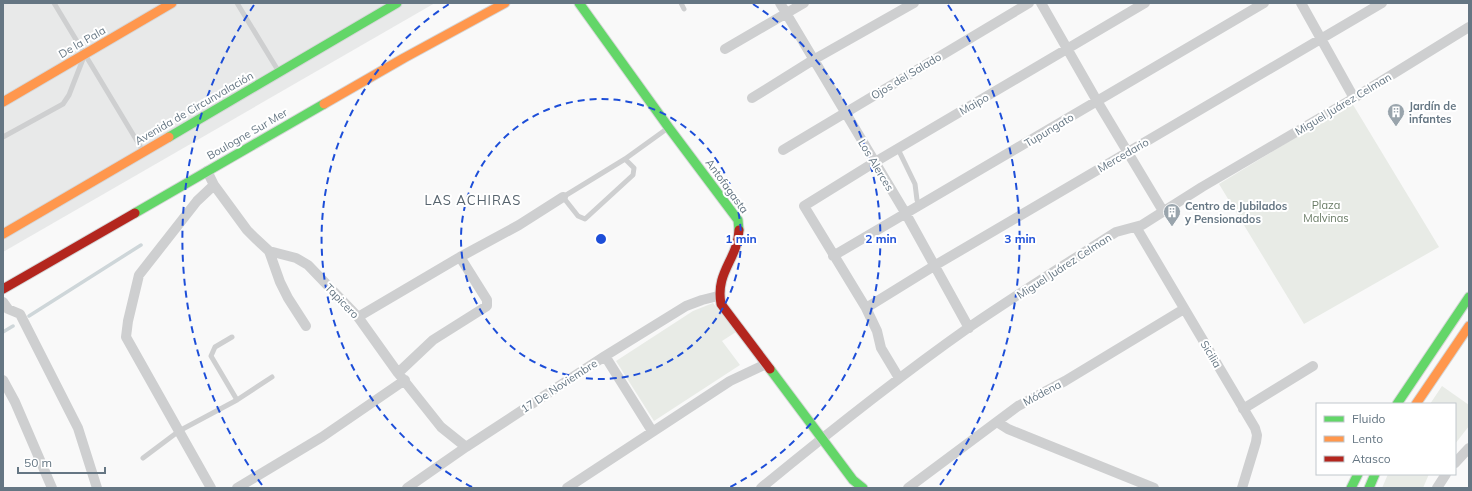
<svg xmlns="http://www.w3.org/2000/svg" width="1472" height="491" font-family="Mulish,sans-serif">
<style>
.built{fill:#e8e9e9}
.park{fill:#e8ebe6}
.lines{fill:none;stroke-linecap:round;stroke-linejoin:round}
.stream{stroke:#ced6d9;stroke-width:3.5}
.fast-casing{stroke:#d5d6d7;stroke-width:11}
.slow-casing{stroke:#d5d6d7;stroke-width:11}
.jam-casing{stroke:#d5d6d7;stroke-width:11}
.lane{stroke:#cecfd0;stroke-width:5}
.street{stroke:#cecfd0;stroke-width:10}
.fast{stroke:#63d668;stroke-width:9}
.slow{stroke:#ff974d;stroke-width:9}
.jam{stroke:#b3261e;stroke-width:9}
.ring{fill:none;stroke:#1d4ed8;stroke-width:2;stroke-dasharray:7 5}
.labels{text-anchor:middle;stroke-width:4;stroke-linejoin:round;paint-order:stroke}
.street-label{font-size:11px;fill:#657683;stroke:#fff}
.poi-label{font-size:11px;font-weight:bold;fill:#657683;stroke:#fff;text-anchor:start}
.park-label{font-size:11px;fill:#687a64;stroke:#fff}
.quarter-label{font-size:13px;letter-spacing:1px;fill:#57646e;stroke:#fff}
.centre{fill:#1d4ed8;stroke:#fff;stroke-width:2}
.ring-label{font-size:12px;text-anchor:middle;font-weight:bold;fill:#1d4ed8;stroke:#fff;stroke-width:4;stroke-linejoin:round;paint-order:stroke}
</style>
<rect width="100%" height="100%" fill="#f9f9f9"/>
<path class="built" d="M3 3H435L3 252Z"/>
<path class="park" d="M1352 103 1439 247 1304 324 1219 184Z
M713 303 736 332 722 341 740 365 654 421 616 361 693 311Z
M1442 386 1469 405V426L1455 444V404H1430Z
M1388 474H1429L1423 488H1382Z"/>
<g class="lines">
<path class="stream" d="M29 316 141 245
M3 332 13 326"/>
<defs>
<path id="fast" d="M579 3 669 128 738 220 739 230
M169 137 397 3
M135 213 324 104
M770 369 853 480 863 488
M1397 404 1469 297
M1351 488 1358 474
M1369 488 1375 474"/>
<path id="slow" d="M3 102 172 3
M324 104 404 58 505 3
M3 234 169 137
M1416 404 1469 326"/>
<path id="jam" d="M739 230C738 259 715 272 721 304L770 369
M3 289 135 213"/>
</defs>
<use href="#fast" class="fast-casing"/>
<use href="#slow" class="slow-casing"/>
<use href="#jam" class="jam-casing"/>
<path class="lane" d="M54 3 143 151
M237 3 279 72
M681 3 684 9
M3 137 63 104 69 95 83 59
M898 149 915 184 917 200 920 206
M625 159 634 168 633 175 585 219 578 216 563 197 625 159 668 128
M232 337 215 347 211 356 237 400
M143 458 179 431 237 400 272 377"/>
<path class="street" d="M780 3 906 214 969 328
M1041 3 1097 101 1163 211
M1301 3 1354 98
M725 49 804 3
M752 98 813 60 914 3
M783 150 1029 3
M207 171 214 185 247 230 255 238 269 251 296 258 308 265 358 317 398 373 441 427 466 447
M1136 227 1255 428 1257 435 1256 442 1242 488
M269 251 280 282 288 298 306 326
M833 256 1264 3
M3 302 8 309 20 314 78 428 97 488
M866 308 934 266 1382 3
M358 317 460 257 519 225 563 197
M605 356 652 431
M398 373 433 340 487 306V300L460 257
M899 378 881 348 877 331 866 308 804 206 875 162 1145 3
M3 380 15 402 52 488
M1243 409 1313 366
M997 422 1008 429 1154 488
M1455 463 1469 448
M211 488 126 337 128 321 139 275 197 201 214 185
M237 488 322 437 405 380
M407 488 466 447 605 356 686 306 702 300 718 296
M567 488 730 381 766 364
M761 488C828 433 897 378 968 328 1016 295 1066 264 1116 232L1142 225 1202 187 1354 98 1469 27
M908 488 1018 406 1065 381 1184 309
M1437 488 1446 474"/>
<use href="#fast" class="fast"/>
<use href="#slow" class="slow"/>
<use href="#jam" class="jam"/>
</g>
<g class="ring">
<circle cx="601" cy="239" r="140"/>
<path d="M472 487A280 280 0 0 1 449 4M753 4A280 280 0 0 1 730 487"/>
<path d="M262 485A419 419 0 0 1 254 5M948 5A419 419 0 0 1 940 485"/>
</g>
<defs>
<symbol id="building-pin" viewBox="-11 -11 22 30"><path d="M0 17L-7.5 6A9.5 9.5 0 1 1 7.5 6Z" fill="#99a4ac" stroke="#fff"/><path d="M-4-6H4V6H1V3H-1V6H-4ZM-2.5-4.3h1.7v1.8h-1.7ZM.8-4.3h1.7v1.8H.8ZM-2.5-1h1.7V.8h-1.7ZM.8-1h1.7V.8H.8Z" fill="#fff"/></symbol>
</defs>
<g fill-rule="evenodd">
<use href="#building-pin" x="1386" y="102" width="20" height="27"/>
<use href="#building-pin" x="1162" y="202" width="20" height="27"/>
</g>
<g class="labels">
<g class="street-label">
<text transform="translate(82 42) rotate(-30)" y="4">De la Pala</text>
<text transform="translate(906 76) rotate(-31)" y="4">Ojos del Salado</text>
<text transform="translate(974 104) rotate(-30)" y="4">Maipo</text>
<text transform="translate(1343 104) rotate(-31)" y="4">Miguel Juárez Celman</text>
<text transform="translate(194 108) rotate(-30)" y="4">Avenida de Circunvalación</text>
<text transform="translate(1049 130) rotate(-31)" y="4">Tupungato</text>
<text transform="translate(247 134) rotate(-30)" y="4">Boulogne Sur Mer</text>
<text transform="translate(1123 155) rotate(-30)" y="4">Mercedario</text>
<text transform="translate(876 165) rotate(59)" y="4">Los Alerces</text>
<text transform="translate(727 186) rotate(54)" y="4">Antofagasta</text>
<text transform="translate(1064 266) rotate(-33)" y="4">Miguel Juárez Celman</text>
<text transform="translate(342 301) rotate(46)" y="4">Tapicero</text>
<text transform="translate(1211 354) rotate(59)" y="4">Sicilia</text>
<text transform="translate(559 386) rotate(-33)" y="4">17 De Noviembre</text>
<text transform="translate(1042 393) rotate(-28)" y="4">Módena</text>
</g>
<g class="poi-label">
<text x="1409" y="110">Jardín de<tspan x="1409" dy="13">infantes</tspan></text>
<text x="1185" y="210">Centro de Jubilados<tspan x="1185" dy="13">y Pensionados</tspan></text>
</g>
<g class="park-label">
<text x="1326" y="209">Plaza<tspan x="1326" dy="13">Malvinas</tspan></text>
</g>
<g class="quarter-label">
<text x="473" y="205">LAS ACHIRAS</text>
</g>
</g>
<circle cx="601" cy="239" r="6" class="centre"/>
<g class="ring-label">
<text x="741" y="243">1 min</text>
<text x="881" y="243">2 min</text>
<text x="1020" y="243">3 min</text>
</g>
<rect width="1472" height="491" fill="none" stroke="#657683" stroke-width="8"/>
<rect x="1316" y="403" width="140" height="72" fill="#ffffff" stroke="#c1c8cd"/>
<rect x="1324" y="416" width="20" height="6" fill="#63d668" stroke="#c1c8cd"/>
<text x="1352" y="423" font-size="12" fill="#657683">Fluido</text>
<rect x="1324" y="436" width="20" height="6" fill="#ff974d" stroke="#c1c8cd"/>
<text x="1352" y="443" font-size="12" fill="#657683">Lento</text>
<rect x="1324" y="456" width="20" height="6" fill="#b3261e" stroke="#c1c8cd"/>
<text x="1352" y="463" font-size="12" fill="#657683">Atasco</text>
<path d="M18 467v6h87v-6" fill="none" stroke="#657683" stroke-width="2"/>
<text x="24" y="467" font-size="12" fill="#657683" stroke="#ffffff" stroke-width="3" paint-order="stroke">50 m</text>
</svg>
